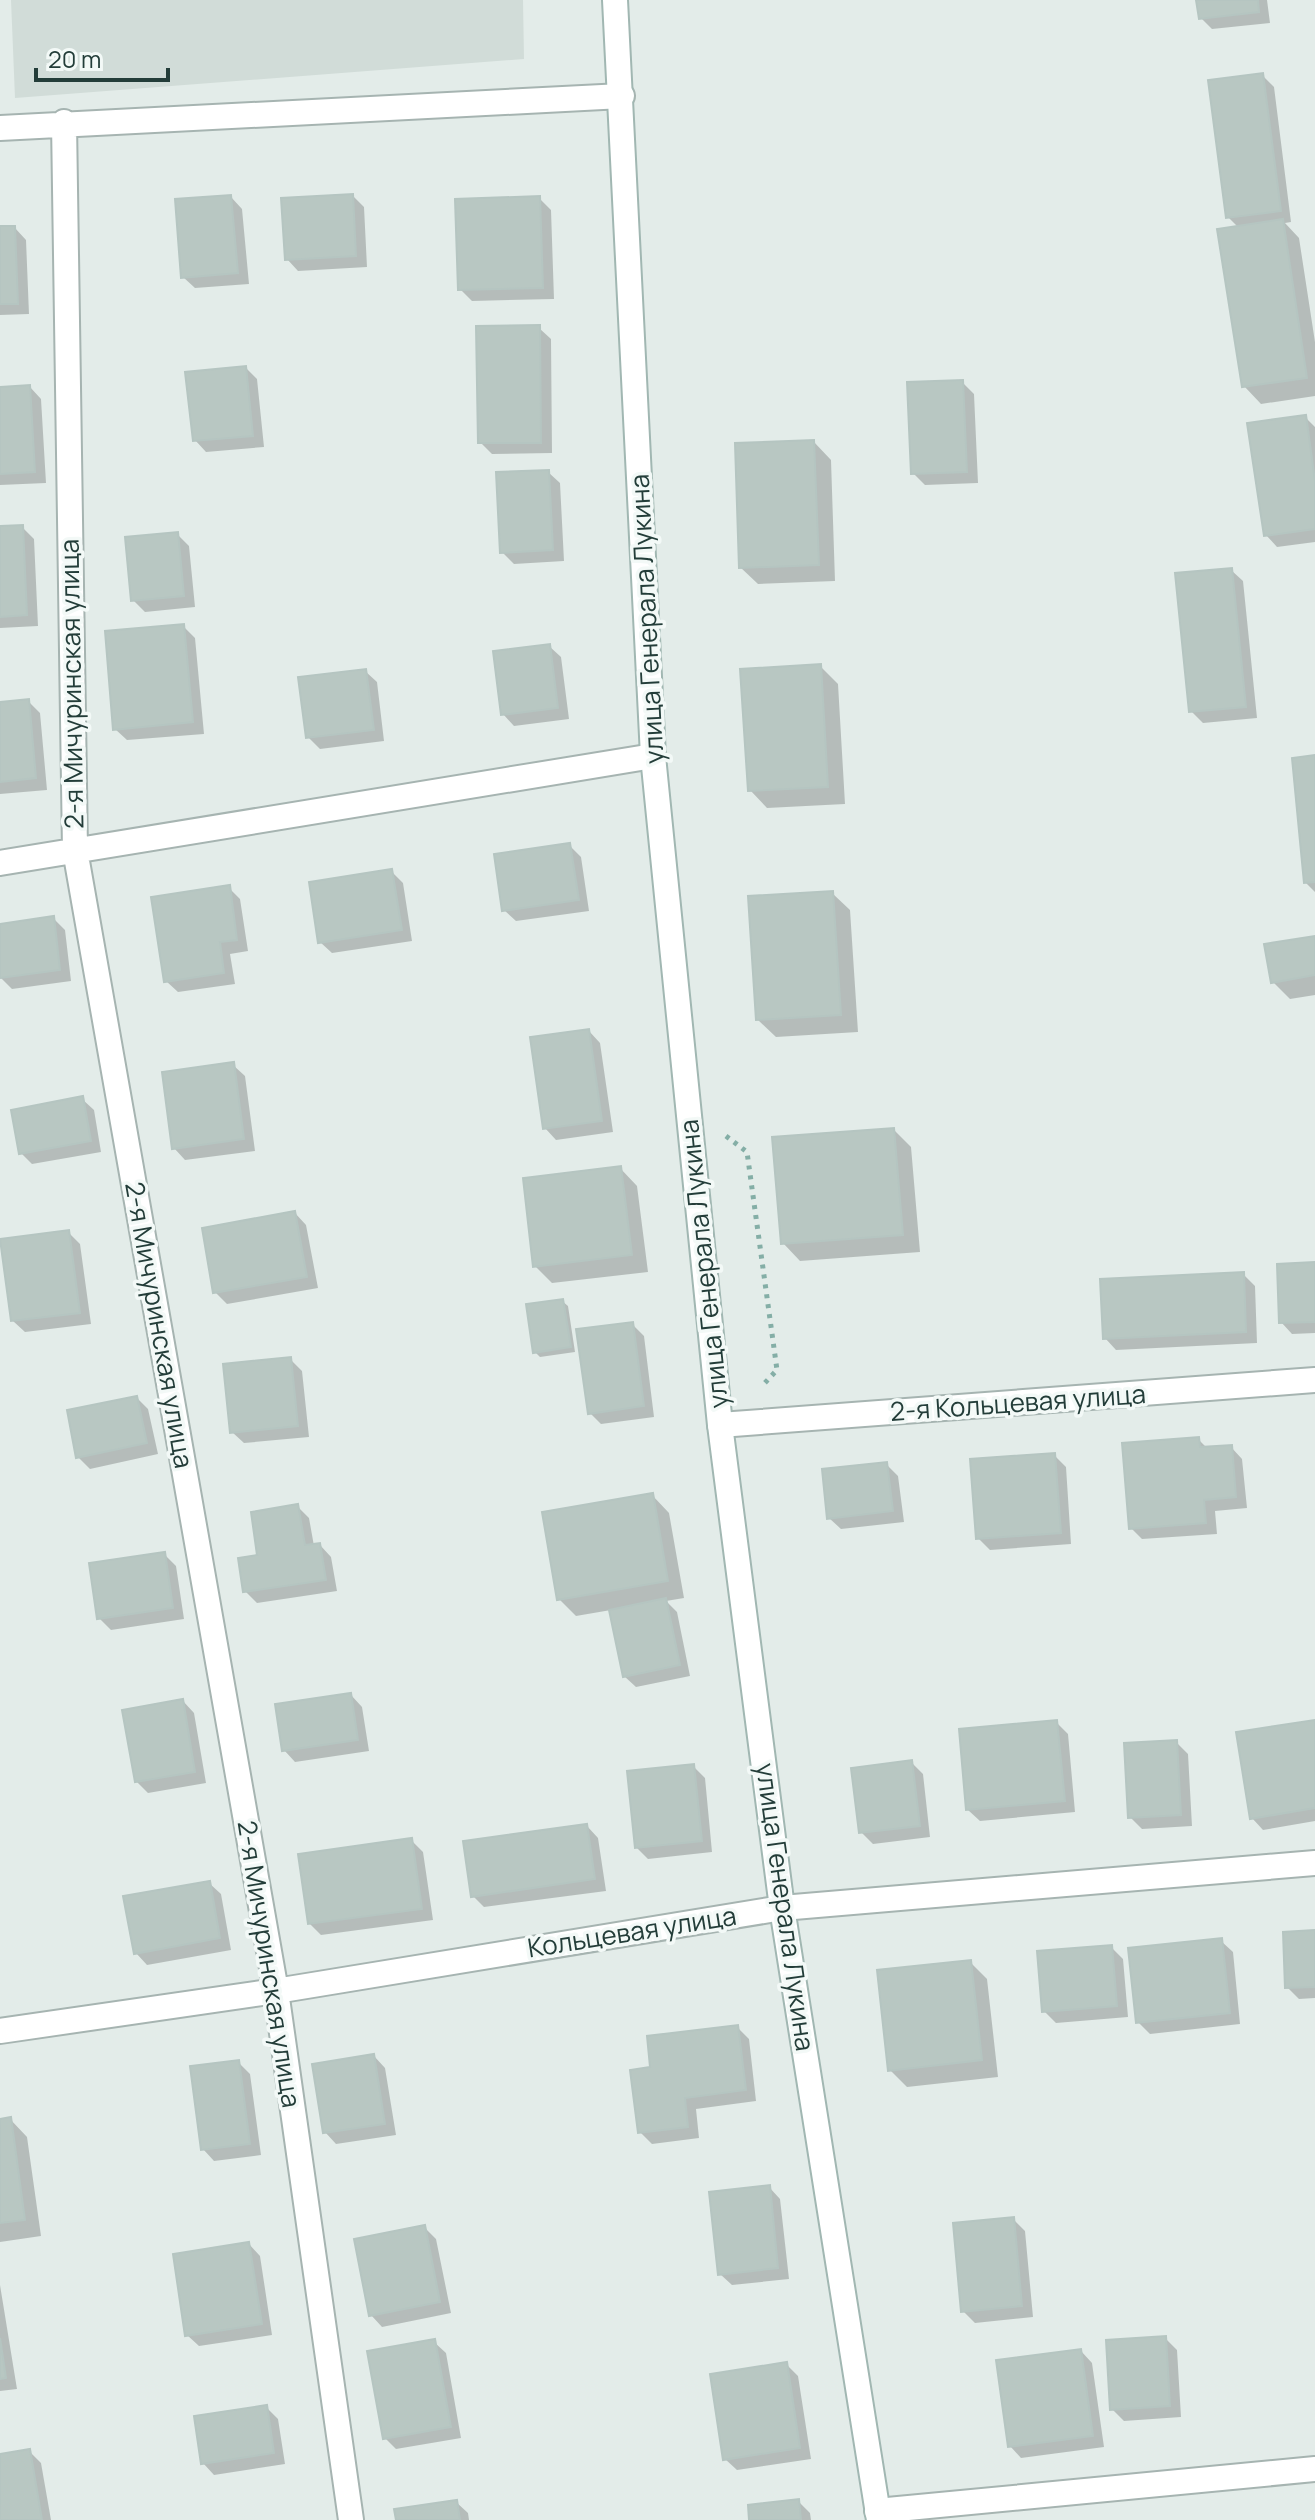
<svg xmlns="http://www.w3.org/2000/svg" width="1315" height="2520" font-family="Manrope,sans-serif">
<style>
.built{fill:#d1dcd8}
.shadow{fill:#0003}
.building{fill:#b8c7c2;stroke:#b5c5c1;stroke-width:2}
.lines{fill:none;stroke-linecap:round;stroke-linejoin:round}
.street-casing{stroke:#a6b4b1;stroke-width:28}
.secondary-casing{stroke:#a1b7b2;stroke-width:28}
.path{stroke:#84aea6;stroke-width:5;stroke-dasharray:4 6;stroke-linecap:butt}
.street{stroke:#fff;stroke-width:24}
.secondary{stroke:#fff;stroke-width:24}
.labels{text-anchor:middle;stroke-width:7;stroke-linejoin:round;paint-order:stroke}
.street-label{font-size:26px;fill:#233d39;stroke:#f3f9f7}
</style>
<rect width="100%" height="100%" fill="#e3ece9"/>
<path class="built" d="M11 0H523L524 59 15 98Z"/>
<path class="shadow" d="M1198 0H1267L1270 23 1212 29 1201 18Z
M1262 75 1274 87 1291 222 1285 223 1299 238 1315 342V396L1261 404 1244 386 1238 227 1228 217Z
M353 196 364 207 367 267 298 271 287 259Z
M231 197 242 209 249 284 195 288 183 277Z
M539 198 551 210 554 299 472 301 460 289Z
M0 228H15L26 240 29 314 0 315Z
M539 328 551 339 552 453 492 454 480 442Z
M246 368 257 379 264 447 206 452 195 440Z
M962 382 974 394 978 483 925 485 913 473Z
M30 387 41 399 46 483 0 485V389Z
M1305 417 1315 427V542L1277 547 1266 535Z
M814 442 831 460 835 581 758 584 740 567Z
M548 472 560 483 564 561 514 564 502 552Z
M22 527 34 539 38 626 0 628V528Z
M177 534 189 546 195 607 145 612 133 600Z
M1231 570 1243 581 1257 718 1203 723 1191 711Z
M183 626 195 638 204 734 127 740 115 729Z
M549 646 561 657 569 719 514 726 503 714Z
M820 666 838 684 845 804 767 808 750 790Z
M365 671 377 682 384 741 320 749 308 737Z
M28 701 40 713 47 790 0 794V704Z
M1315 757V892L1306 883Z
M569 845 581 857 589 911 516 921 504 910Z
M391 871 403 883 412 941 332 953 320 942Z
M229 888 240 899 248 951 230 954 235 984 178 992 166 981Z
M832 893 850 910 858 1032 776 1037 758 1020Z
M53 918 65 930 71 981 12 989 0 977V926Z
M1315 938V995L1290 999 1273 982Z
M589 1031 600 1043 613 1132 556 1140 545 1128Z
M233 1065 245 1076 255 1151 185 1160 174 1148Z
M82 1099 94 1110 101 1152 32 1164 21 1153Z
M894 1130 911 1147 920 1252 800 1261 783 1243Z
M620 1168 637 1186 648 1272 552 1283 535 1266Z
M295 1213 306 1225 318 1288 227 1304 215 1292Z
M68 1232 80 1244 91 1324 25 1332 13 1321Z
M1315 1264V1333L1292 1334 1281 1322Z
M1243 1274 1255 1286 1257 1343 1116 1350 1105 1338Z
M562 1301 568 1306 575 1352 540 1357 535 1352Z
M632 1324 644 1336 654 1417 601 1424 590 1413Z
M290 1359 302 1371 309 1437 244 1443 232 1432Z
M137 1398 148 1409 158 1454 90 1469 78 1457Z
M1198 1439 1208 1449 1231 1447 1242 1459 1247 1508 1215 1511 1217 1534 1142 1539 1131 1528Z
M1054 1455 1066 1467 1071 1544 990 1550 978 1538Z
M886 1464 898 1476 904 1522 841 1529 829 1518Z
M652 1495 669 1513 684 1598 666 1601 677 1612 690 1676 636 1687 624 1676 611 1610 576 1616 559 1599Z
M298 1507 309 1518 314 1546 320 1545 331 1557 337 1591 257 1603 245 1591 259 1556Z
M164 1554 176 1566 184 1619 111 1630 99 1618Z
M351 1695 362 1707 369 1751 295 1762 284 1750Z
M183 1701 194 1713 206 1783 148 1793 136 1781Z
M1056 1722 1068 1734 1075 1812 980 1821 968 1810Z
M1315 1722V1821L1263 1830 1252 1818Z
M1176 1742 1188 1754 1192 1826 1142 1829 1130 1817Z
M911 1762 923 1774 930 1837 873 1844 861 1832Z
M693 1766 705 1778 712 1852 648 1859 637 1848Z
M587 1826 598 1838 606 1891 484 1907 473 1896Z
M411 1840 423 1852 433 1920 321 1935 309 1923Z
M209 1883 221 1894 231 1950 147 1965 136 1953Z
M1315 1932V1998L1299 1999 1287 1987Z
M1221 1941 1233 1952 1240 2024 1150 2034 1138 2022Z
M1111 1947 1123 1959 1128 2017 1056 2023 1044 2011Z
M970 1962 987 1979 998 2077 907 2087 890 2070Z
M737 2027 749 2039 756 2101 696 2109 699 2138 652 2144 640 2132 652 2069Z
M374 2056 385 2068 396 2135 336 2144 325 2132Z
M238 2062 250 2074 261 2155 214 2161 203 2149Z
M10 2119 27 2137 41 2236 0 2242V2121Z
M769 2187 780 2199 789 2279 732 2285 720 2274Z
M1013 2219 1025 2231 1033 2317 975 2323 963 2311Z
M424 2227 436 2239 451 2313 382 2327 371 2315Z
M249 2244 260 2256 272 2335 199 2346 187 2335Z
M0 2285 17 2389 0 2391Z
M1165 2338 1177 2350 1181 2417 1124 2421 1112 2409Z
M434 2342 446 2353 461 2438 396 2449 385 2438Z
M1081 2351 1092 2363 1104 2447 1021 2458 1010 2446Z
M786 2364 798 2376 811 2459 737 2470 725 2459Z
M266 2407 278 2419 285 2464 214 2475 203 2463Z
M29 2451 41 2463 51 2520H0V2456Z
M798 2501 810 2513 811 2520H751Z
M456 2502 468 2513 469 2520H398Z"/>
<path class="building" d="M1196 0H1258L1259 12 1199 19Z
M1263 73 1281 211 1226 218 1208 80Z
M353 194 356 256 285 260 281 198Z
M231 195 238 273 181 278 175 199Z
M540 196 543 288 458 290 455 199Z
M1283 219 1307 378 1242 387 1217 229Z
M0 226H15L18 304H0Z
M540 325 541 443H478L476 326Z
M246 366 253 436 193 441 185 372Z
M963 380 967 472 911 474 907 382Z
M30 385 35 472 0 474V387Z
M1306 415 1315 481V529L1264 536 1247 423Z
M814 440 819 565 739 568 735 443Z
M549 470 553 550 500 553 496 472Z
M23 525 27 615 0 617V526Z
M178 532 184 596 131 601 125 537Z
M1232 568 1246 707 1189 712 1175 573Z
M184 624 193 722 113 730 105 631Z
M550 644 558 708 501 715 493 651Z
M821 664 828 787 748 791 740 669Z
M366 669 374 730 306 738 298 677Z
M29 699 36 778 0 782V702Z
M1315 755V882L1304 883 1292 758Z
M570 843 579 900 502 911 494 854Z
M392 869 402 930 318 943 309 882Z
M230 885 237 940 220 942 224 973 164 982 151 897Z
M833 891 841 1015 756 1020 748 896Z
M54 916 60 970 0 978V924Z
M1315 936V975L1271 983 1264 944Z
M589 1029 602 1121 543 1129 530 1037Z
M234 1062 244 1139 172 1149 162 1072Z
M83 1096 91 1141 19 1154 11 1110Z
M894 1128 903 1235 781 1244 772 1137Z
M621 1166 632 1255 533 1267 523 1178Z
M295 1211 307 1277 213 1293 202 1228Z
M69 1230 80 1313 11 1321 0 1239Z
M1315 1262V1322L1279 1323 1277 1264Z
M1244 1272 1246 1332 1103 1339 1100 1279Z
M563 1299 571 1347 533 1353 526 1304Z
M633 1322 644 1406 588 1414 576 1329Z
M291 1357 298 1426 230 1433 223 1364Z
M137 1396 147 1443 76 1458 67 1410Z
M1199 1437 1200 1447 1232 1445 1236 1497 1204 1500 1206 1523 1129 1529 1122 1443Z
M1055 1453 1061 1533 976 1539 970 1459Z
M887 1462 893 1511 827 1519 822 1469Z
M653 1493 668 1581 557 1600 542 1512Z
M298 1504 305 1545 320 1543 326 1580 243 1592 238 1558 257 1555 251 1512Z
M165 1552 173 1608 97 1619 89 1563Z
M666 1598 680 1665 623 1677 609 1610Z
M351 1693 358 1740 282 1751 275 1704Z
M183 1699 195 1772 135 1782 122 1710Z
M1057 1720 1065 1801 966 1810 959 1729Z
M1315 1720V1808L1250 1819 1236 1732Z
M1177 1740 1181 1815 1128 1818 1124 1743Z
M912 1760 920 1826 859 1833 851 1768Z
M694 1764 702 1841 635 1848 627 1771Z
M587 1824 595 1879 471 1897 463 1841Z
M412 1838 422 1909 308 1924 298 1854Z
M210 1881 220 1938 134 1954 123 1896Z
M1315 1930V1987L1285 1988 1283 1932Z
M1222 1938 1230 2013 1136 2023 1128 1948Z
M1112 1945 1117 2006 1042 2012 1037 1951Z
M971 1960 982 2060 888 2071 877 1970Z
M738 2025 746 2090 685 2098 688 2127 638 2133 630 2070 650 2067 647 2036Z
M374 2054 385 2124 323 2133 312 2064Z
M239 2060 250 2144 201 2150 190 2066Z
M11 2117 25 2220 0 2223V2119Z
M770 2185 778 2268 718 2275 709 2192Z
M1014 2217 1022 2306 961 2312 953 2223Z
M425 2225 440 2302 369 2316 354 2239Z
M249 2242 262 2324 185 2336 173 2254Z
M1166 2336 1170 2406 1110 2410 1106 2340Z
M0 2338 6 2378 0 2379Z
M435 2339 451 2427 383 2439 367 2351Z
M1081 2349 1093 2436 1008 2447 996 2360Z
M787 2362 800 2448 723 2460 710 2374Z
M267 2405 274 2453 201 2464 194 2416Z
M30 2449 42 2520H0V2454Z
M799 2499 801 2520H749L748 2505Z
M457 2500 460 2520H396L394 2509Z"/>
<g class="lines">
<defs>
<path id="street" d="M64 122 75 850 276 1991 351 2520
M0 128 622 96
M0 863 653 756
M720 1425 1315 1380
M0 2031 276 1991 782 1908 1315 1863
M877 2511 1315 2469"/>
<path id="secondary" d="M615 0 653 756 720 1425 782 1908 879 2520"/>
</defs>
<use href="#street" class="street-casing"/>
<use href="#secondary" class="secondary-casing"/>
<path class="path" d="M726 1136 747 1152 777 1370 761 1387"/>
<use href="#street" class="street"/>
<use href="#secondary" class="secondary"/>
</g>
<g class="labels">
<g class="street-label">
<text transform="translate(647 619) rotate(-93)" y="9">улица Генерала Лукина</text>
<text transform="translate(72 684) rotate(-91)" y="9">2-я Мичуринская улица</text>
<text transform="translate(704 1264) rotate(-96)" y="9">улица Генерала Лукина</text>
<text transform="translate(159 1325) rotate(80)" y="9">2-я Мичуринская улица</text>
<text transform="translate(1018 1403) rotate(-4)" y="9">2-я Кольцевая улица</text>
<text transform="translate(785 1907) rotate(82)" y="9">улица Генерала Лукина</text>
<text transform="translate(632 1932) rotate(-9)" y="9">Кольцевая улица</text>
<text transform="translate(269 1964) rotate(81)" y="9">2-я Мичуринская улица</text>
</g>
</g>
<path d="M36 68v12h132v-12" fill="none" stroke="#233d39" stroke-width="4"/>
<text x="48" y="68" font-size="24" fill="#233d39" stroke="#f3f9f7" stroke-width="6" paint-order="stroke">20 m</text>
</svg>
